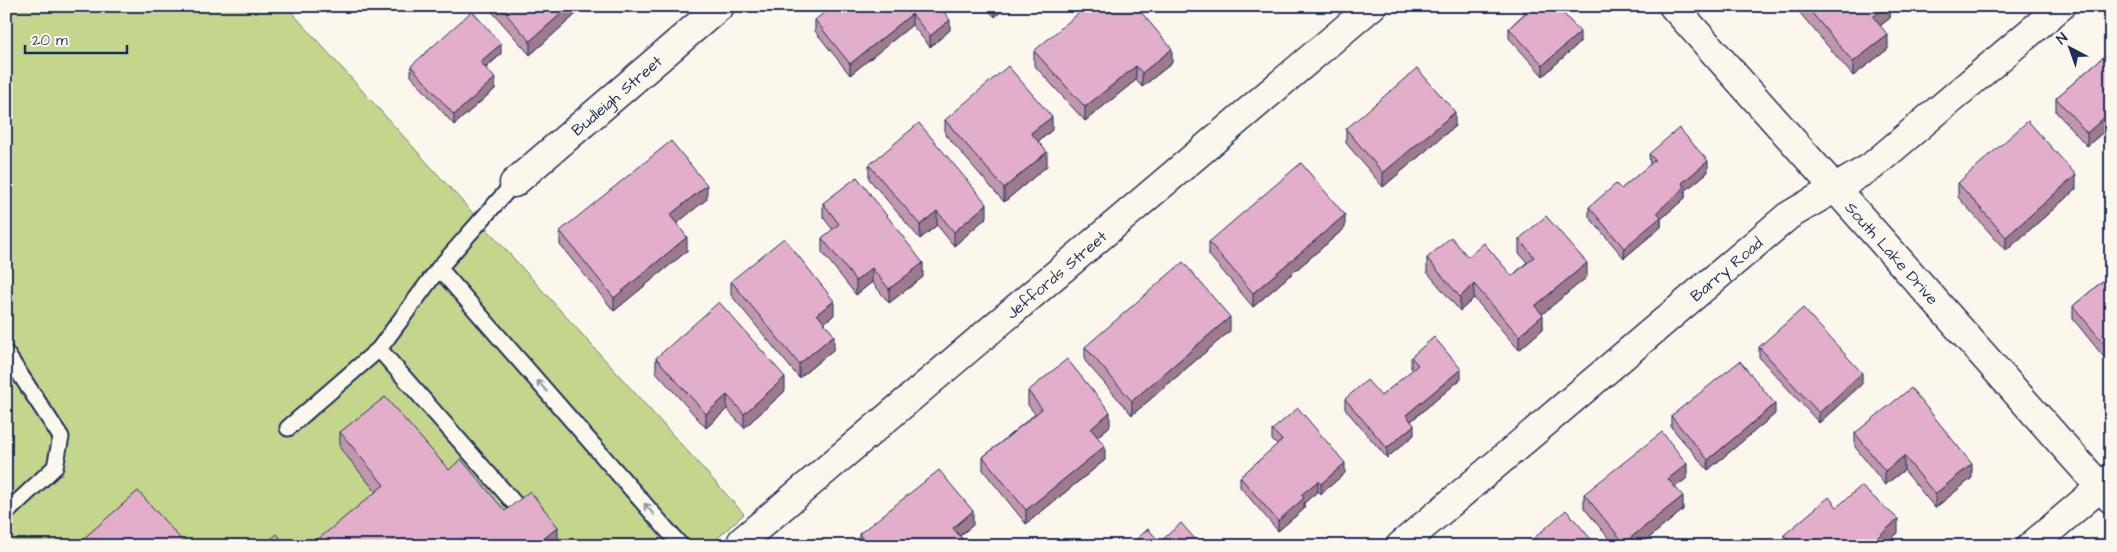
<svg xmlns="http://www.w3.org/2000/svg" width="2117" height="552" font-family="'Architects Daughter',sans-serif">
<style>
.green{fill:#c3d68b;stroke:#6f8274}
.lines{fill:none;stroke-linecap:round;stroke-linejoin:round}
.service-casing{stroke:#1b2f5e;stroke-width:19}
.minor-casing{stroke:#1b2f5e;stroke-width:31}
.tertiary-casing{stroke:#1b2f5e;stroke-width:31}
.service{stroke:#fbf7ec;stroke-width:15}
.minor{stroke:#fbf7ec;stroke-width:28}
.tertiary{stroke:#fbf7ec;stroke-width:28}
.wall{fill:#c296ad;stroke:#1b2f5e}
.shaded-wall{fill:#9e7a8d;stroke:#1b2f5e}
.building{fill:#e2aec9;stroke:#1b2f5e}
.oneway{stroke:#8b93a5}
.labels{text-anchor:middle;stroke-width:5;stroke-linejoin:round;paint-order:stroke}
.street-label{font-size:16px;fill:#1b2f5e;stroke:#fbf7ec}
</style>
<rect width="100%" height="100%" fill="#fbf7ec"/>
<filter id="ink" filterUnits="userSpaceOnUse"><feTurbulence type="fractalNoise" baseFrequency=".02" numOctaves="2"/><feDisplacementMap in="SourceGraphic" scale="10" xChannelSelector="R" yChannelSelector="G"/><feConvolveMatrix kernelMatrix="1 2 1 2 8 2 1 2 1" color-interpolation-filters="sRGB"/></filter>
<g filter="url(#ink)">
<path class="green" d="M6 6H286L744 514 709 546H6Z"/>
<g class="lines">
<defs>
<path id="service" d="M439 268 681 546
M379 349 523 513
M6 353 61 437 55 467 6 513
M288 428 379 349 439 268 514 183"/>
<g id="minor">
<path id="s1" d="M514 183 720 6"/>
<path id="s2" d="M742 541 1372 6"/>
<path id="s3" d="M1400 546 1788 216 1871 167 2061 6"/>
<path d="M2031 546 2111 478"/>
</g>
<g id="tertiary">
<path id="s4" d="M1673 6 2111 499"/>
</g>
</defs>
<use href="#service" class="service-casing"/>
<use href="#minor" class="minor-casing"/>
<use href="#tertiary" class="tertiary-casing"/>
<use href="#service" class="service"/>
<use href="#minor" class="minor"/>
<use href="#tertiary" class="tertiary"/>
</g>
<path class="wall" d="M487 6H585L530 55Z
M939 6 950 30 930 47 912 25 850 75 815 31V20L874 9Z
M984 6H1007L995 17Z
M1519 6H1557L1580 42 1543 76 1509 38V28L1525 13Z
M1794 6H1890V18L1880 26 1888 49 1853 76Z
M1109 13 1172 63 1142 87 1136 80 1085 121 1034 65V51Z
M2111 50V133L2107 129 2087 146 2056 112V98Z
M501 54 486 68 495 89 454 125 411 76V66Z
M945 120 1052 130 1038 142 1047 166 1004 202 945 134Z
M1455 126 1383 187 1346 143V129Z
M1649 154 1708 172 1685 191V198L1661 219V227L1624 258 1589 217V207L1621 189 1650 165Z
M869 165 987 217 954 246 937 225 920 239 869 179Z
M1958 183 2076 189 2006 251 1958 197Z
M707 199 676 223 687 251 614 311 560 245V231Z
M823 203 923 277 889 303 872 282 856 295 822 252V238L833 230 823 217Z
M1345 228 1253 307 1209 255V242Z
M1519 239 1587 277 1542 314 1543 329 1519 350 1474 298 1460 311 1427 272V258L1468 257 1512 276 1527 262 1519 253Z
M2111 274V366L2073 319V306Z
M731 281 834 315 824 323 834 349 799 378 731 295Z
M1230 331 1132 415 1085 361V347Z
M1759 347 1862 384 1819 423 1759 357Z
M1411 357 1461 379 1411 421 1414 435 1387 458 1345 409V399L1381 396 1413 370 1411 368Z
M656 358 785 391 744 428 727 409 706 428 656 372Z
M1028 391 1110 426 1097 437 1105 460 1026 524 983 470V457L1035 414 1028 405Z
M1775 414 1708 470 1671 427V416Z
M1272 430 1345 473 1321 494 1318 491 1304 503V509L1278 531 1240 487V477L1277 445 1272 440Z
M340 432 449 470 505 511 558 543 555 546H311L376 492 340 448Z
M1855 433 1972 478 1935 508 1904 470 1885 485 1855 447Z
M1687 478 1675 487 1683 510 1639 546H1615L1584 508V494Z
M1837 507 1898 533 1883 546H1784V535Z
M973 525 960 536 968 546H859V534Z"/>
<path class="shaded-wall" d="M570 6H585L530 55V41Z
M995 6H1007L995 17Z
M1887 6H1890V18L1873 31V17Z
M912 14V25L850 75V64Z
M950 20V30L930 47V36Z
M1580 32V42L1543 76V65Z
M1888 35V49L1853 76V62Z
M501 44V54L480 72V62Z
M1172 49V63L1142 87V73Z
M1136 66V80L1085 121V107Z
M495 78V89L454 125V115Z
M1455 112V126L1383 187V173Z
M2107 115V129L2087 146V133Z
M1052 117V130L1031 147V133Z
M1047 152V166L1004 202V188Z
M1708 161V172L1685 191V198L1661 219V227L1624 258V248L1682 183Z
M2076 175V189L2006 251V237Z
M707 185V199L670 229V215Z
M987 204V217L954 246V232Z
M937 211V225L920 239V225Z
M1345 215V228L1253 307V293Z
M687 237V251L614 311V298Z
M923 263V277L889 303V289Z
M1587 263V277L1535 320V306Z
M872 268V282L856 295V281Z
M1474 284V298L1460 311V297Z
M834 301V315L817 328V314Z
M1543 315V329L1519 350V336Z
M1230 317V331L1132 415V401Z
M834 335V349L799 378V364Z
M1461 369V379L1406 425V415Z
M1862 373V384L1819 423V413Z
M785 377V391L744 428V414Z
M727 395V409L706 428V414Z
M1775 404V414L1708 470V460Z
M1110 412V426L1091 442V429Z
M1414 425V435L1387 458V448Z
M1105 446V460L1026 524V510Z
M1904 456V470L1885 485V471Z
M1345 463V473L1321 494V484Z
M1687 464V478L1668 493V479Z
M1972 464V478L1935 508V494Z
M1318 481V491L1304 503V509L1278 531V521L1301 495Z
M1683 496V510L1639 546H1624V543Z
M973 511V525L953 541V528Z
M1898 519V533L1883 546H1868Z
M558 527V543L555 546H535Z"/>
<path class="building" d="M499 6H570L530 41Z
M832 6H871L874 9 877 6H939L950 20 930 36 912 14 850 64 815 20Z
M1087 6H1103L1109 13 1117 6H1136L1172 49 1142 73 1136 66 1085 107 1034 51Z
M1529 6H1557L1580 32 1543 65 1509 28 1531 8Z
M1806 6H1887L1873 17 1888 35 1853 62Z
M472 11 501 44 480 62 495 78 454 115 411 66Z
M2111 50V119L2107 115 2087 133 2056 98Z
M1008 66 1052 117 1031 133 1047 152 1004 188 945 120Z
M1417 68 1455 112 1383 173 1346 129Z
M2028 121 2076 175 2006 237 1958 183Z
M919 123 987 204 954 232 937 211 920 225 869 165Z
M1679 128 1708 161 1682 183 1685 187 1657 212 1661 217 1624 248 1589 207 1616 184 1621 189 1655 160 1649 154Z
M671 141 707 185 670 215 687 237 614 298 560 231Z
M1301 163 1345 215 1253 293 1209 242Z
M857 177 923 263 889 289 872 268 856 281 822 238 839 224 823 203Z
M1546 216 1587 263 1535 306 1543 315 1519 336 1474 284 1460 297 1427 258 1451 237 1468 257 1484 243 1512 276 1534 257 1519 239Z
M784 238 834 301 817 314 834 335 799 364 731 281Z
M1183 262 1230 317 1132 401 1085 347Z
M2111 274V352L2073 306Z
M719 302 785 377 744 414 727 395 706 414 656 358Z
M1803 308 1862 373 1819 413 1759 347Z
M1434 337 1461 369 1406 415 1414 425 1387 448 1345 399 1367 380 1381 396 1418 365 1411 357Z
M1067 359 1110 412 1091 429 1105 446 1026 510 983 457 1042 409 1028 391Z
M1740 361 1775 404 1708 460 1671 416Z
M1911 388 1972 464 1935 494 1904 456 1885 471 1855 433Z
M385 397 449 470 461 459 505 511 530 491 558 527 535 546H311V545L384 485 340 432Z
M1298 408 1345 463 1321 484 1318 481 1301 495 1304 498 1278 521 1240 477 1282 440 1272 430Z
M1662 432 1687 464 1668 479 1683 496 1624 543 1584 494Z
M939 470 973 511 953 528 968 546H868L859 534Z
M1861 486 1898 519 1868 546H1793L1784 535 1829 497 1837 507Z
M138 491 187 546H75Z
M1566 510 1597 546H1525Z
M1181 523 1201 546H1129L1148 529 1160 542Z
M277 534 286 546H263Z"/>
<defs><path id="oneway-shaft" d="M-6 0H5M1.5-3L5.5 0L1.5 3" fill="none" stroke-width="1.6" stroke-linecap="round" stroke-linejoin="round" transform="scale(1.25)"/></defs>
<g class="oneway">
<use href="#oneway-shaft" transform="translate(542 386) rotate(-131)"/>
<use href="#oneway-shaft" transform="translate(649 509) rotate(-131)"/>
</g>
</g>
<g class="labels">
<g class="street-label">
<text dy="6" stroke="none"><textPath href="#s1" startOffset="135">Budleigh Street</textPath></text>
<text dy="6" stroke="none"><textPath href="#s4" startOffset="330">South Lake Drive</textPath></text>
<text dy="6" stroke="none"><textPath href="#s3" startOffset="428">Barry Road</textPath></text>
<text dy="6" stroke="none"><textPath href="#s2" startOffset="412">Jeffords Street</textPath></text>
</g>
</g>
<rect width="2117" height="552" fill="none" stroke="#fbf7ec" stroke-width="25"/>
<rect x="12" y="12" width="2092" height="527" fill="none" stroke="#1b2f5e" stroke-width="2" filter="url(#ink)"/>
<g transform="translate(2070 48) rotate(319)" stroke="#fbf7ec" stroke-width="4" paint-order="stroke">
<path d="M0-4L9 19L0 12L-9 19Z" fill="#1b2f5e"/>
<text y="-8" font-size="14" font-weight="bold" text-anchor="middle" fill="#1b2f5e">N</text>
</g>
<path d="M25 45v8h102v-8" fill="none" stroke="#1b2f5e" stroke-width="2.5"/>
<text x="32" y="45" font-size="15" fill="#1b2f5e" stroke="#fbf7ec" stroke-width="4" paint-order="stroke">20 m</text>
</svg>
